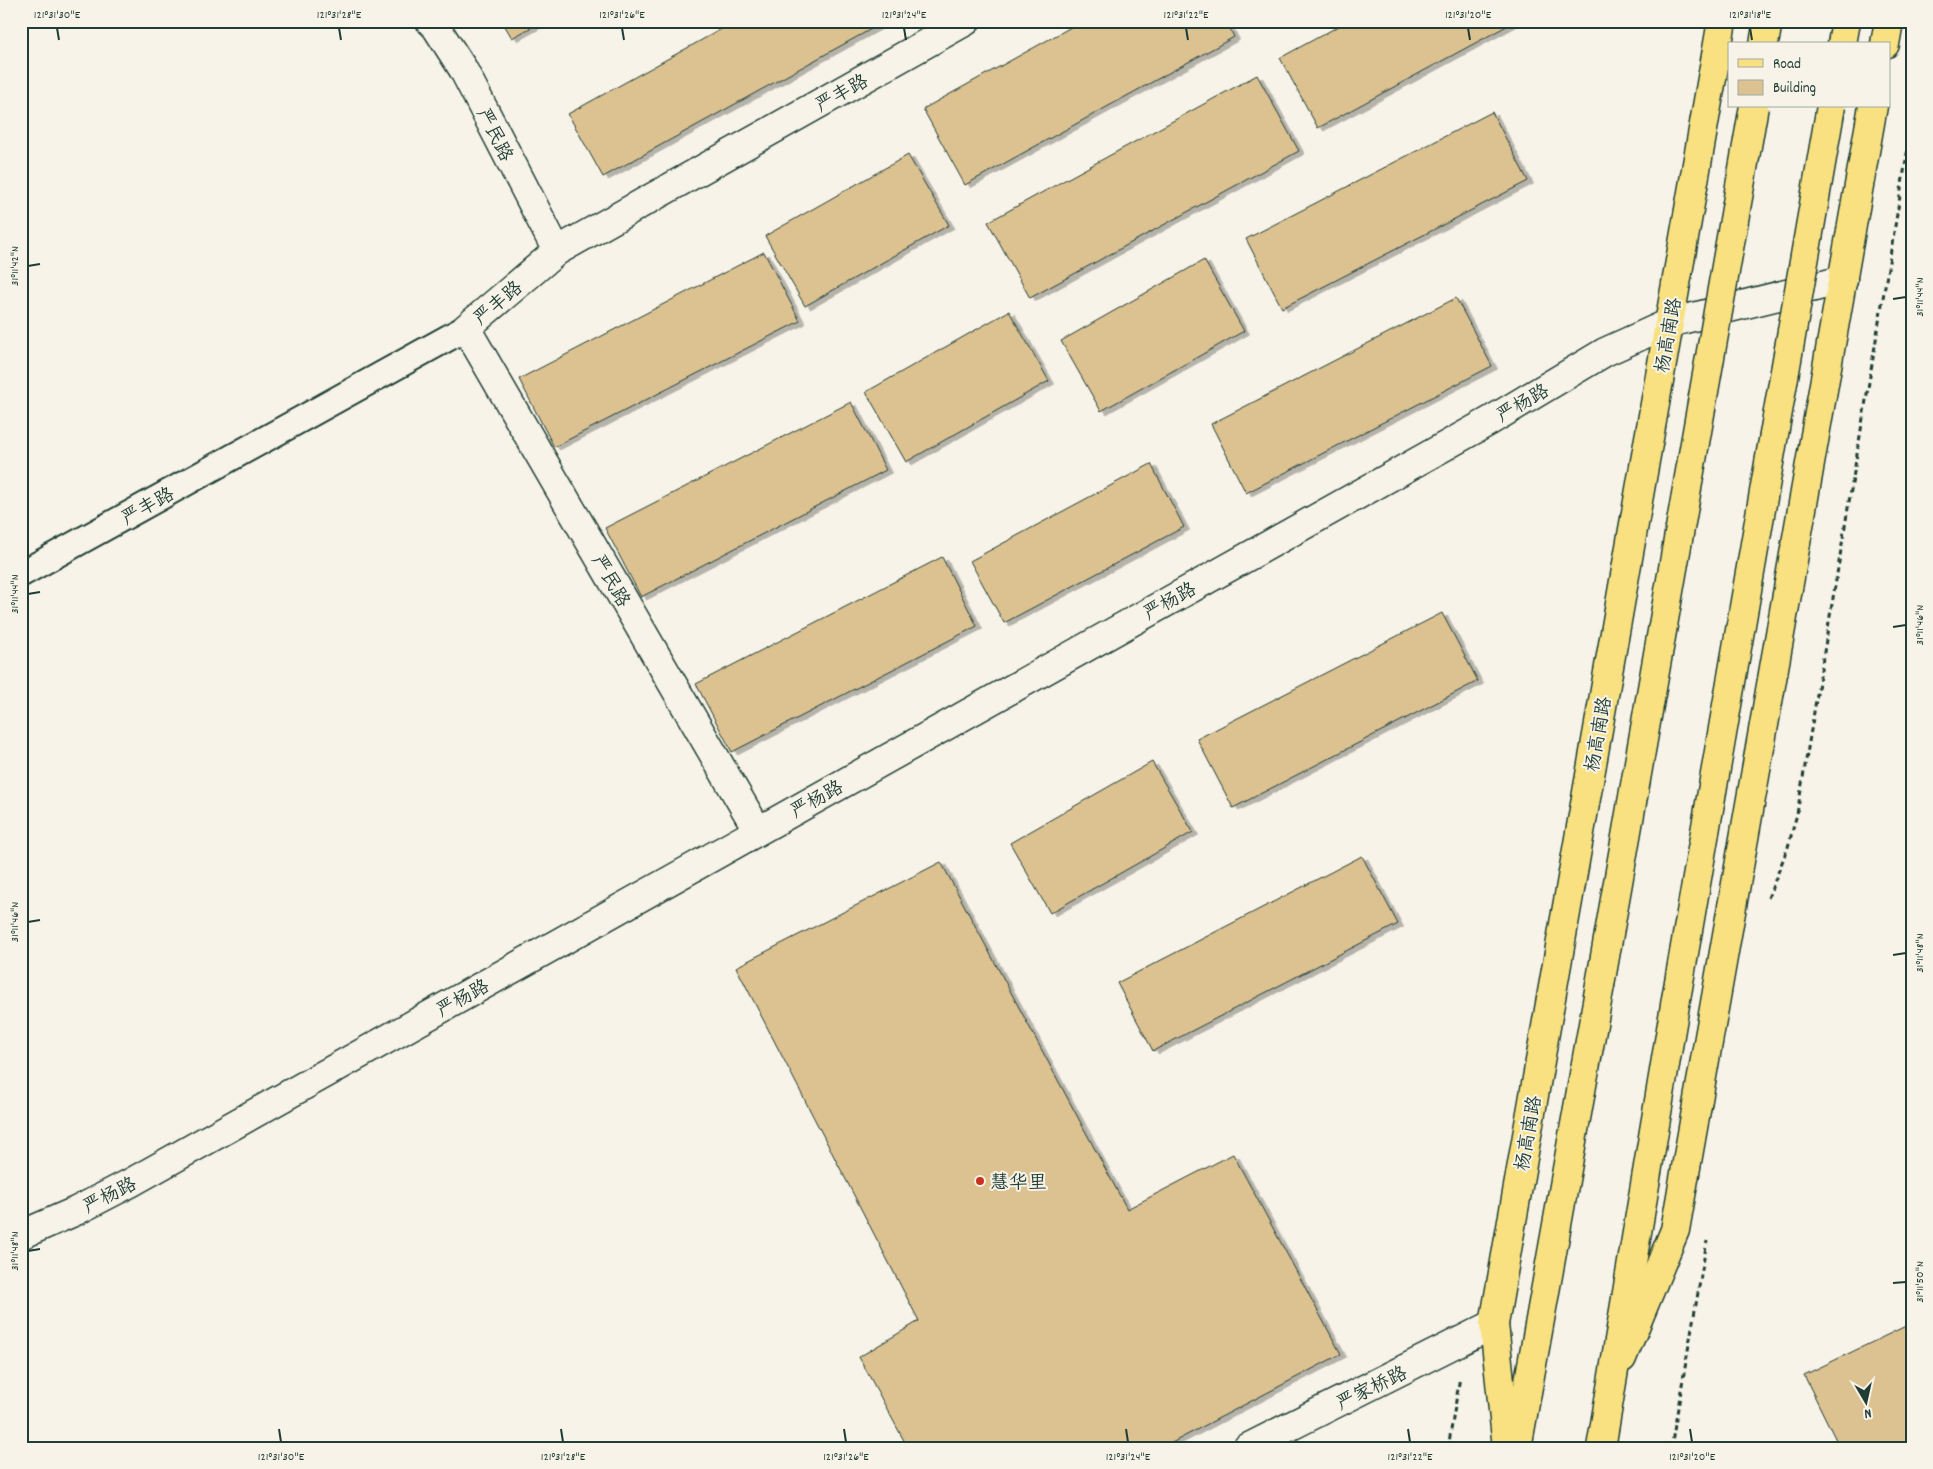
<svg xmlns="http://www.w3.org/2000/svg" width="1933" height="1469" font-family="Dekko,'LXGW WenKai TC',sans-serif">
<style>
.building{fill:#dcc191;stroke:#1f3d34;filter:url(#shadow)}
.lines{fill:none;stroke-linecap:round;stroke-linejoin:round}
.pedestrian-casing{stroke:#1f3d34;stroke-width:29}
.minor-casing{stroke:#1f3d34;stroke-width:31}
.primary-casing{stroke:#1f3d34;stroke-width:31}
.trunk-casing{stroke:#1f3d34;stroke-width:31}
.path{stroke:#1f3d34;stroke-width:3;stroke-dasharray:5 4;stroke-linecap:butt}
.pedestrian{stroke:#f7f3e8;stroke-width:25}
.minor{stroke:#f7f3e8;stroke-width:28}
.primary{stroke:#f9e181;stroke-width:28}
.trunk{stroke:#f9e181;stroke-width:28}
.trunk-bridge-casing{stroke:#1f3d34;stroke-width:31;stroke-linecap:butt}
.trunk-bridge{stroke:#f9e181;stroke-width:28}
.ticks{fill:none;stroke:#1f3d34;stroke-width:2}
.poi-dot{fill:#c8321e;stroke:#f7f3e8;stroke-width:2}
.labels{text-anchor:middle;stroke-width:4;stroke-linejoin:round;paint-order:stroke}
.street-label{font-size:19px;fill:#1f3d34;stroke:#f7f3e8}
.poi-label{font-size:19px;fill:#1f3d34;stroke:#f7f3e8;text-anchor:start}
.neatline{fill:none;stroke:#1f3d34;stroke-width:2}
.ticks-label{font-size:12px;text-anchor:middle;fill:#1f3d34}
</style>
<defs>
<filter id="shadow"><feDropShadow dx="5.5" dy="3" stdDeviation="0" flood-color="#0004"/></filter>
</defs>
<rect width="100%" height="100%" fill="#f7f3e8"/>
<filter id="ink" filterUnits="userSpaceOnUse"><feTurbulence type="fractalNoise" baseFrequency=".02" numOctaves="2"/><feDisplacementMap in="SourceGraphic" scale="10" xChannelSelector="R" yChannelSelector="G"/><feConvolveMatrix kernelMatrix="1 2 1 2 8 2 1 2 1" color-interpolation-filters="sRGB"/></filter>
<g filter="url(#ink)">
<path class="building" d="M502 21H543L512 38Z
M736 21 884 22 603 177 568 114Z
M1082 21H1226L1234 37 965 185 923 109Z
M1348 21H1516L1318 128 1280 58Z
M1257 75 1299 151 1030 298 988 222Z
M1492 112 1528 181 1282 308 1246 239Z
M908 155 949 225 805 306 765 236Z
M764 252 800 321 554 447 519 379Z
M1204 260 1244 331 1101 411 1061 341Z
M1456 298 1492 366 1246 493 1211 424Z
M1009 311 1049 381 906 462 866 392Z
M851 402 886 470 641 597 605 528Z
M1151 464 1184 527 1004 623 970 561Z
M942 557 977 626 732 752 696 684Z
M1442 613 1478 681 1233 808 1197 739Z
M1152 762 1193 832 1050 913 1010 843Z
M1362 856 1398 924 1153 1051 1117 983Z
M941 862 1127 1209 1233 1154 1341 1354 1162 1448H908L859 1357 919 1321 736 967Z
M1912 1323V1442L1900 1448H1840L1804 1375Z"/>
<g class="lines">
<defs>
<path id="pedestrian" d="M21 574 466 328"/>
<path id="minor" d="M430 21 436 27 463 69 557 251
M758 831 466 328 557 251 966 21
M21 1235 76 1211 132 1182 1488 422 1605 352 1669 323 1843 280
M1247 1448 1494 1324"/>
<path id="primary" d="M1885 44 1889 21
M1622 1358 1675 1230 1873 106
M1507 1448 1494 1324 1722 21"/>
<path id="trunk" d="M1764 44 1768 21
M1842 44 1846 21
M1517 1448 1600 985
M1601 1448 1676 999"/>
</defs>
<use href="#pedestrian" class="pedestrian-casing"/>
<use href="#minor" class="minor-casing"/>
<use href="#primary" class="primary-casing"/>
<use href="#trunk" class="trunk-casing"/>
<path class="path" d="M1768 898 1788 847 1797 814 1912 124
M1448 1448 1460 1377
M1671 1448 1707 1241"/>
<use href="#pedestrian" class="pedestrian"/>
<use href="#minor" class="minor"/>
<use href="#primary" class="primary"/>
<use href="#trunk" class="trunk"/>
<defs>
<path id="trunk-bridge" d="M1600 985 1754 106
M1676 999 1831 106"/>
</defs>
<use href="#trunk-bridge" class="trunk-bridge-casing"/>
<use href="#trunk-bridge" class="trunk-bridge"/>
</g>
</g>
<path class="ticks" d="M57 28 59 40M339 28 341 40M622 28 624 40M904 28 906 40M1186 28 1188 40M1468 28 1470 40M1750 28 1752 40M28 266 40 264M1893 299 1906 297M28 594 40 592M1893 627 1906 625M28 922 40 920M1893 955 1906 953M28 1251 40 1249M1893 1283 1906 1282M279 1429 281 1442M561 1429 563 1442M844 1429 846 1442M1126 1429 1128 1442M1408 1429 1410 1442M1690 1429 1692 1442"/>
<circle class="poi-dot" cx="980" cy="1181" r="5"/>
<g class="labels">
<g class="street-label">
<text transform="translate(841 92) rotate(-29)" y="7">严丰路</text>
<text transform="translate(496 134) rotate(63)" y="7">严民路</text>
<text transform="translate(497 302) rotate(-40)" y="7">严丰路</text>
<text transform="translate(1667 335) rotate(-80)" y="7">杨高南路</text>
<text transform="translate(1522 402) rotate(-30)" y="7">严杨路</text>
<text transform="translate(147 505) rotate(-29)" y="7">严丰路</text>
<text transform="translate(612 580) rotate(60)" y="7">严民路</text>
<text transform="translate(1169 600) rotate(-29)" y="7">严杨路</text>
<text transform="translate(1597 734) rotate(-80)" y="7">杨高南路</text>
<text transform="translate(816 798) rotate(-29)" y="7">严杨路</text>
<text transform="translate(462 997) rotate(-29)" y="7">严杨路</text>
<text transform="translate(1527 1133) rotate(-80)" y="7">杨高南路</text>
<text transform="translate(109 1194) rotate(-27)" y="7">严杨路</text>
<text transform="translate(1371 1387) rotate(-26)" y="7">严家桥路</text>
</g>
<g class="poi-label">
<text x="990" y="1188">慧华里</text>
</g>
</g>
<rect width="1933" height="1469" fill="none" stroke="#f7f3e8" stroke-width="55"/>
<rect x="1728" y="42" width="162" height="65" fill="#f7f3e8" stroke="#a1aaa0"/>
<rect x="1738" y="59" width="25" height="8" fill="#f9e181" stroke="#a1aaa0"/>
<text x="1773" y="68" font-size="15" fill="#1f3d34">Road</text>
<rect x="1738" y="80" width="25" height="15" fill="#dcc191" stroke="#a1aaa0"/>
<text x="1773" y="92" font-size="15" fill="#1f3d34">Building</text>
<g transform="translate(1866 1402) rotate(171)" stroke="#f7f3e8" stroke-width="4" paint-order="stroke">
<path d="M0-4L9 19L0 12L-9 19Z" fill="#1f3d34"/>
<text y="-8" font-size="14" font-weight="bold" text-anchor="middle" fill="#1f3d34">N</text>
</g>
<rect x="28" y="28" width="1878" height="1414" class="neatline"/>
<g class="ticks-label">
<text x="57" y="18">121°31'30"E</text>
<text x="339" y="18">121°31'28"E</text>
<text x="622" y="18">121°31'26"E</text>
<text x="904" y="18">121°31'24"E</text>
<text x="1186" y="18">121°31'22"E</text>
<text x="1468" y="18">121°31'20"E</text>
<text x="1750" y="18">121°31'18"E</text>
<text transform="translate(14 266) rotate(-90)" y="4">31°11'42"N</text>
<text transform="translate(1919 297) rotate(-90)" y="4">31°11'44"N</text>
<text transform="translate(14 594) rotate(-90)" y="4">31°11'44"N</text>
<text transform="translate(1919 625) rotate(-90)" y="4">31°11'46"N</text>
<text transform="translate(14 922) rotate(-90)" y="4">31°11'46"N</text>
<text transform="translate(1919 953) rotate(-90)" y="4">31°11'48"N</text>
<text transform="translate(14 1251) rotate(-90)" y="4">31°11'48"N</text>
<text transform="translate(1919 1282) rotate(-90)" y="4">31°11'50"N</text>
<text x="281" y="1460">121°31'30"E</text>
<text x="563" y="1460">121°31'28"E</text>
<text x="846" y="1460">121°31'26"E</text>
<text x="1128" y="1460">121°31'24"E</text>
<text x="1410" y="1460">121°31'22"E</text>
<text x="1692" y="1460">121°31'20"E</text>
</g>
</svg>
